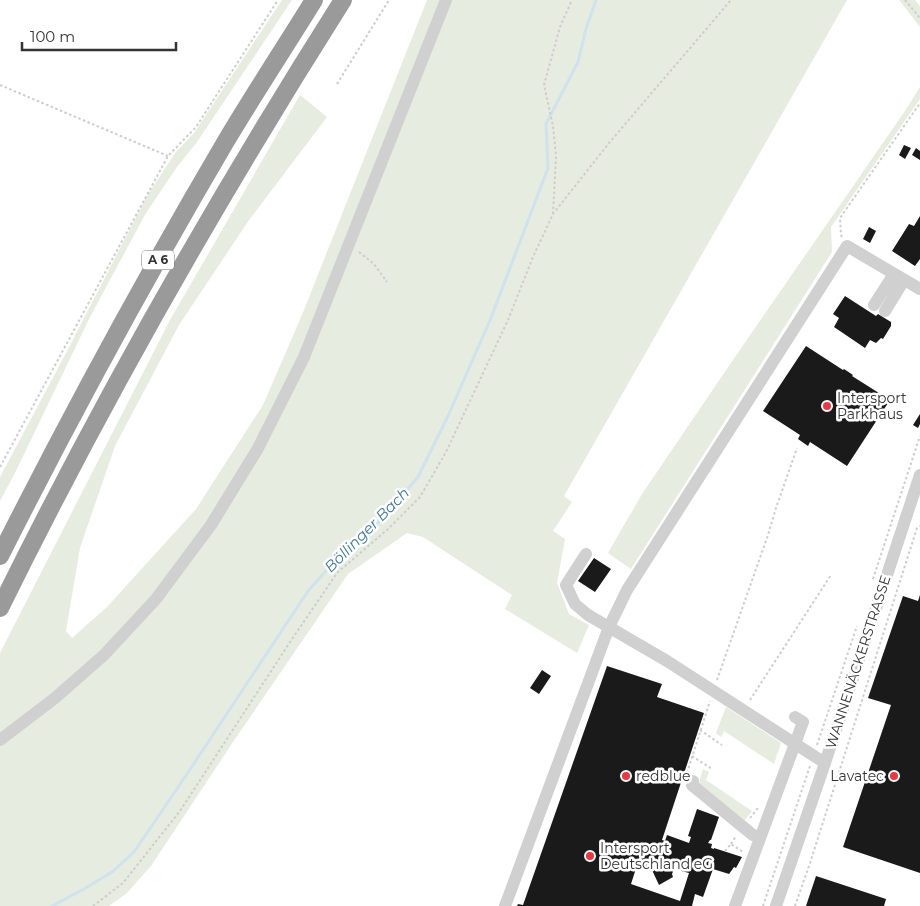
<svg xmlns="http://www.w3.org/2000/svg" width="920" height="906" font-family="Montserrat,sans-serif">
<style>
.green{fill:#e6ecdf}
.lines{fill:none;stroke-linecap:round;stroke-linejoin:round}
.stream{stroke:#cfe2ee;stroke-width:3}
.building{fill:#1a1a1a;fill-rule:evenodd}
.path{stroke:#cdcdcd;stroke-width:2;stroke-dasharray:2.5 2.5;stroke-linecap:butt}
.minor{stroke:#d0d0d0;stroke-width:12}
.highway{stroke:#9a9a9a;stroke-width:18}
.poi-dot{fill:#e63946;stroke:#fff;stroke-width:2}
.labels{text-anchor:middle;stroke-width:5;stroke-linejoin:round;paint-order:stroke}
.shield{fill:#fff;stroke:#707070;stroke-width:1}
.shield-label{font-size:12px;font-weight:bold;fill:#333}
.poi-label{font-size:14px;fill:#333;stroke:#fff;text-anchor:start}
.street-label{font-size:14px;fill:#333;stroke:#fff}
.water-label{font-size:15px;font-style:italic;fill:#3f7597;stroke:#fff}
</style>
<rect width="100%" height="100%" fill="#fff"/>
<path class="green" d="M282 0H292L197 142 177 167 146 213 90 317 15 473 0 501V477L65 355 148 194 176 152 194 133Z
M427 0H847L564 496 572 502 553 531 565 539 557 583 569 614 589 625 577 653 505 609 512 595 423 537 407 533 348 574 233 742 151 866 127 893 109 906H0V653L170 320 300 95 327 117 249 220 179 325 115 446 80 548 66 631 72 638 107 607 196 509 263 405 302 315Z
M899 0H915L920 6V27Z
M920 87V99L831 227 832 252 631 569 608 553 642 494 737 354 905 111Z
M726 707 781 743 774 764 724 731 721 737 716 733Z
M703 769 709 772 706 780 752 811 744 821 699 783Z"/>
<g class="lines">
<path class="stream" d="M52 906 84 889 112 872 134 852 187 774 308 591 342 553 382 519 418 477 448 416 491 318 548 168 546 124 578 62 586 29 596 0"/>
</g>
<path class="building" d="M904 145 911 148 905 159 899 155Z
M916 148 920 151V160L912 155Z
M920 216V259L915 266 892 251 909 224 914 226Z
M869 227 876 231 870 243 863 239Z
M845 296 876 316 878 314 891 322V326L883 339 881 338 876 343 870 340 865 348 834 327 839 318 833 314Z
M806 346 843 370 844 369 853 375 852 376 890 400 847 466 810 442 808 446 798 439 800 435 763 411Z
M920 414V424L918 428 913 425Z
M594 558 611 569 595 592 578 581Z
M920 595V873L843 847 891 705 868 698 903 596 918 601Z
M607 666 662 684 657 697 704 713 662 840 665 841 667 835 689 843 691 837 688 836 697 809 719 817 711 840H710L708 843 712 844 711 848 714 849V848L742 857 736 868 734 867 729 874 713 869 703 897 695 894 692 906H517L518 904 523 905ZM640 856 646 867 655 863 657 864 656 868 652 870 659 885 673 877 672 874 674 869 689 873 680 901 631 884Z
M542 670 551 676 539 694 530 688Z
M816 876 886 899 884 906H806Z"/>
<g class="lines">
<path class="path" d="M905 0 920 18
M337 84 389 0
M0 85 168 156
M553 214 556 156 553 126 544 85 560 27 572 0
M842 237 841 235 840 218 920 103
M359 252 374 264 387 282
M0 467 168 156 196 127 278 0
M873 579 920 436
M717 680 768 535 776 508 797 448
M750 700 831 575
M700 730 722 745
M817 745 857 626
M692 756 712 769
M687 773 710 701
M750 818 758 808
M731 844 736 836
M725 851 731 844 743 852
M93 906 123 883 180 811 290 642 337 573 388 529 420 497 446 452 508 320 533 257 553 214 609 143 731 0
M763 906 810 766
M795 906 810 863 917 528 920 526"/>
<path class="minor" d="M874 305 894 274
M885 311 904 280
M586 554 566 585 575 604 588 615 667 661 825 763
M0 740 55 698 104 655 156 599 211 525 257 450 304 357 446 0
M693 781 692 785 743 827 753 835 760 837
M505 906 609 627 627 590 847 246 920 289
M735 906 803 722 795 717
M776 906 825 763 920 475"/>
<path class="highway" d="M0 556C71 415 146 277 226 141 254 94 285 47 314 0
M0 608C103 399 218 197 343 0"/>
</g>
<g class="poi-dot">
<circle cx="827" cy="406" r="5"/>
<circle cx="626" cy="776" r="5"/>
<circle cx="894" cy="776" r="5"/>
<circle cx="590" cy="856" r="5"/>
</g>
<g class="labels">
<rect class="shield" x="142" y="250.5" width="32" height="19" rx="4"/>
<g class="shield-label">
<text x="158" y="264">A 6</text>
</g>
<g class="poi-label">
<text x="837" y="403">Intersport<tspan x="837" dy="16">Parkhaus</tspan></text>
<text x="636" y="781">redblue</text>
<text x="884" y="781" text-anchor="end">Lavatec</text>
<text x="600" y="853">Intersport<tspan x="600" dy="16">Deutschland eG</tspan></text>
</g>
<g class="street-label">
<text transform="translate(858 662) rotate(-72)" y="5">WANNENÄCKERSTRASSE</text>
</g>
<g class="water-label">
<text transform="translate(367 530) rotate(-45)" y="5">Böllinger Bach</text>
</g>
</g>
<path d="M22 42v8h154v-8" fill="none" stroke="#333333" stroke-width="2.5"/>
<text x="30" y="42" font-size="15" fill="#333333" stroke="#ffffff" stroke-width="4" paint-order="stroke">100 m</text>
</svg>
